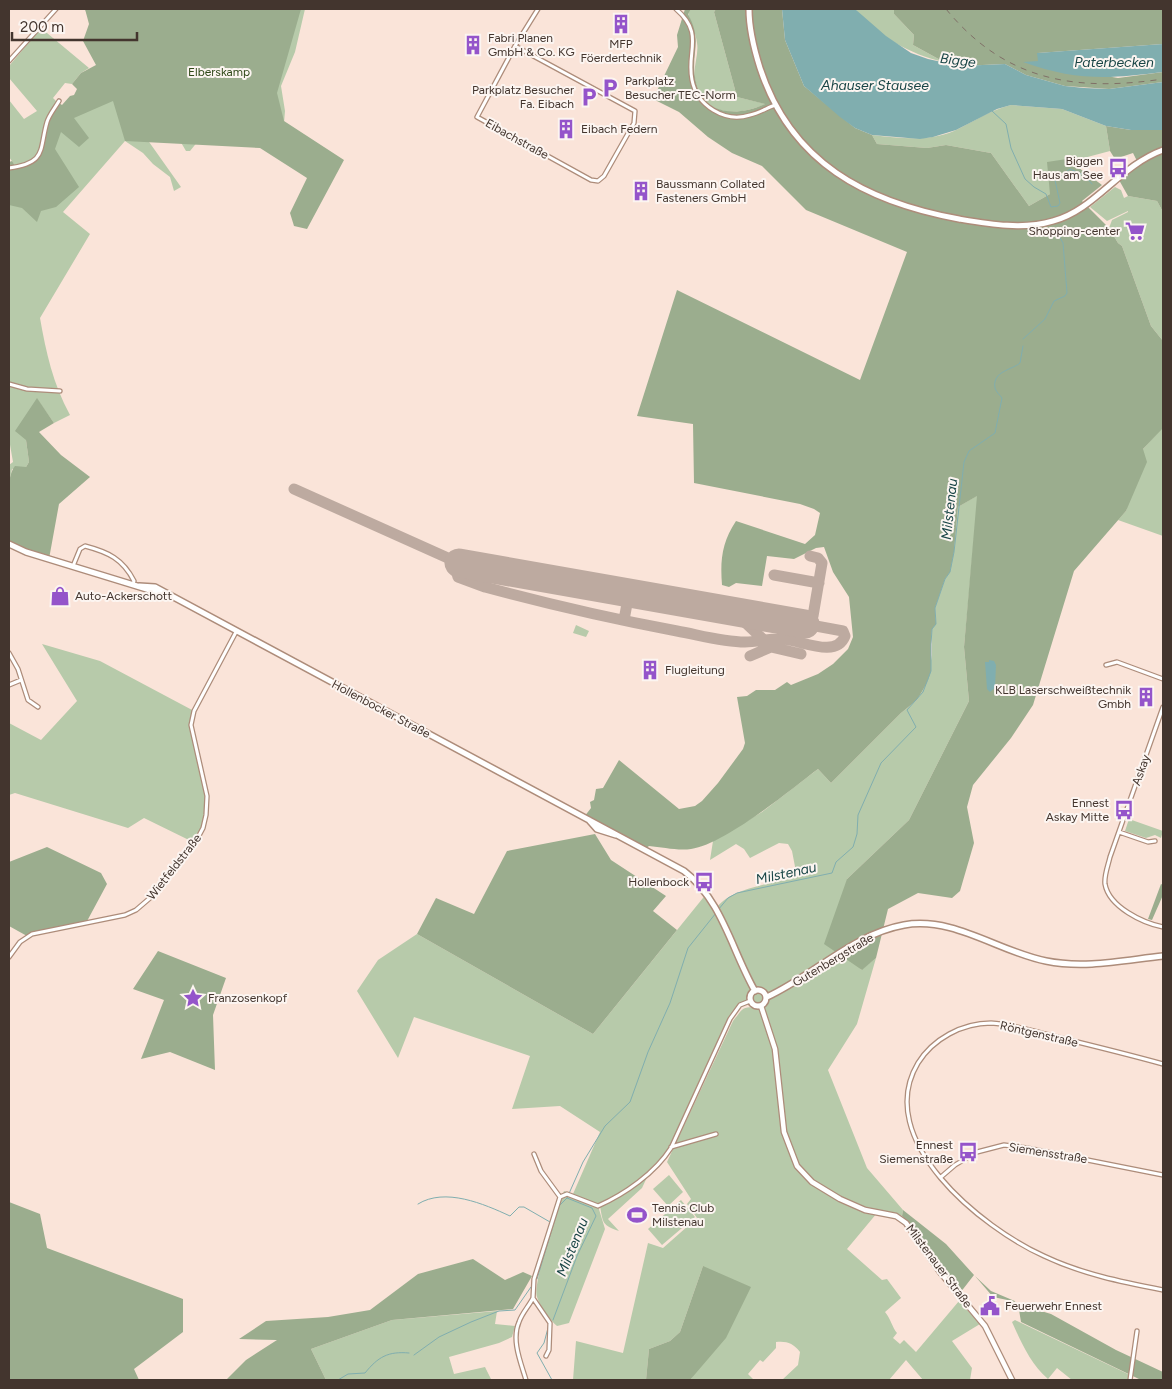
<svg xmlns="http://www.w3.org/2000/svg" width="1172" height="1389" font-family="Figtree,sans-serif">
<style>
.green{fill:#b7caaa}
.forest{fill:#9bad8e}
.water{fill:#80aeaf}
.lines{fill:none;stroke-linecap:round;stroke-linejoin:round}
.stream{stroke:#80aeaf;stroke-width:1}
.taxiway{stroke:#bdaaa0;stroke-width:11}
.runway{stroke:#bdaaa0;stroke-width:29}
.minor-casing{stroke:#ad8c7a;stroke-width:5.5}
.tertiary-casing{stroke:#ad8c7a;stroke-width:7}
.secondary-casing{stroke:#ad8c7a;stroke-width:8}
.minor{stroke:#fff;stroke-width:3}
.tertiary{stroke:#fff;stroke-width:4.5}
.secondary{stroke:#fff;stroke-width:5}
.rail{stroke:#807067;stroke-width:1;stroke-dasharray:6 6;stroke-linecap:butt}
.labels{text-anchor:middle;stroke-width:4;stroke-linejoin:round;paint-order:stroke}
.poi-label{font-size:12px;fill:#43352e;stroke:#fcf5f1;text-anchor:start}
.park-label{font-size:12px;fill:#304919;stroke:#fcf5f1}
.street-label{font-size:12px;fill:#43352e;stroke:#fcf5f1}
.water-label{font-size:14px;font-style:italic;fill:#194546;stroke:#fcf5f1}
</style>
<rect width="100%" height="100%" fill="#fae4d9"/>
<path class="green" d="M85 9H305L295 52 281 86 285 111 284 123 203 135 190 151H186L179 139 142 132 181 187 174 191 170 177 153 164 143 153 125 141 63 212 90 234 40 318C46 352 53 384 70 415L54 423 37 399 26 440 29 462 26 467 12 469 9 483V465L13 462 9 439V170L16 167 9 157V100L24 119 37 111 9 78V66L41 28 89 68 81 73 72 84 65 83 53 98 57 102 47 123 43 146 39 155 84 96 101 53Z
M691 9H716L714 12 737 97 766 104C737 117 702 117 695 78 693 66 699 54 697 43 696 33 691 23 688 13Z
M855 9H894V14L914 35 913 45 944 62C911 55 876 35 855 9Z
M1011 105 1062 109 1106 126 1110 151 1080 159 1076 165 1067 159 1050 194 1029 206 991 153 946 145 927 148 877 144 872 135C900 138 927 142 954 131 973 122 990 110 1011 105Z
M1115 187 1121 190 1124 198 1128 196 1157 201 1163 212V341L1151 326 1122 246 1118 243 1109 228 1112 220 1128 212V205V211L1107 221 1090 207Z
M1163 427V536L1118 520 1126 511 1143 449Z
M978 495 964 647 969 701 909 820 847 879 861 970 876 958 857 1024 828 1070 867 1168 903 1210 902 1216 896 1213 892 1214 877 1213 847 1249 882 1280 887 1279 901 1298 885 1312C891 1319 892 1327 897 1333L893 1338 900 1344 904 1340 916 1352 959 1301 980 1324 952 1341 972 1368 970 1380H923L906 1360 889 1380H782L798 1365 800 1352C793 1343 787 1341 776 1342V1348L763 1362 760 1360 748 1374 754 1380H690L693 1376 703 1266 680 1332 670 1341 649 1349 646 1380H573L576 1341 623 1353 648 1243 663 1248 697 1218 687 1204 691 1199 667 1162 733 1021C742 1010 742 1005 757 1008L751 1002 740 1005 735 1011 671 1148 633 1186 598 1206 605 1229 569 1323 557 1326C550 1320 540 1307 537 1297 532 1284 558 1209 564 1191L573 1194 600 1132 560 1106 512 1109 530 1056 414 1017 398 1058 357 991 378 960 417 934 593 1034 707 893 716 909C728 888 775 883 797 877L792 851 788 844 779 843 750 858 744 849 736 844 710 860 713 841 762 812 818 769 831 783 901 713 917 700 927 683 932 655V629L936 618 935 608 945 579 950 571 954 552 958 507Z
M576 625 589 631 586 637 573 633Z
M42 644 100 661 194 711C186 745 212 779 206 814 205 824 199 834 195 843L144 818 128 828 15 793 9 795V723L41 740 77 701Z
M1129 819 1163 831 1161 838 1155 835 1146 838 1125 831Z
M649 1173 642 1188 608 1219 619 1231C602 1225 603 1223 600 1206 619 1199 634 1188 649 1173Z
M669 1175 683 1192 668 1206 653 1189Z
M681 1200 695 1217 662 1245 648 1229Z
M497 1311 495 1324 515 1326 512 1337 499 1343 449 1357 454 1374 485 1367 491 1379 519 1380H326L311 1349 392 1320Z
M1015 1320 1130 1375 1128 1380H1072L1057 1368 1048 1379C1031 1365 1021 1342 1012 1322Z"/>
<path class="forest" d="M85 9H301L277 93 284 121 344 160 307 229 294 226 290 213 307 178 260 148 125 141 113 101 74 118 89 138 79 147 61 132 55 149 79 187 56 207 41 211 37 222 22 208 9 205V162L12 161 16 167C52 159 37 141 48 119 50 114 56 108 59 103L62 105 70 96 74 95 77 89 72 84 81 73 96 65 83 41 89 24Z
M685 9H691L688 14C703 42 691 50 695 77 701 116 736 117 765 104L737 97 714 12 716 9H782L785 40 804 86 855 128 872 135 877 144 927 148 946 145 991 153 1029 206 1050 194 1047 162 1067 159 1102 185 1082 201 1109 228 1118 243 1122 246 1151 326 1163 341V428L1143 449 1147 462 1126 511 1074 571 1033 705 1011 738 973 785 967 807 974 843 960 891 952 898 918 893 888 909 876 958 862 970 824 944 847 879 909 820 969 701 964 647 977 496 958 507 954 552 950 572 945 579 935 608 936 624 932 629 931 644V671L927 683 917 700 901 713 831 783 818 769C789 791 725 844 691 849 678 851 662 847 649 846L645 849 584 817 591 808 590 802 594 800 596 789 603 788 619 760 679 809 695 806 702 801 718 783 743 749 745 743 737 697 747 696 756 690H775L787 682 791 685 818 674 833 664 848 649 853 637 849 597 833 572 824 547 816 548 794 559 767 556 762 586 736 583 729 587 722 585C720 560 722 542 736 521L805 544 815 535 820 513 814 509 800 504 694 483 693 424 637 416 677 290 860 380 907 252 806 210 762 166 732 153 708 137 679 112 653 99 678 47 677 35Z
M894 9H1163V44L1038 53V62H1025L1118 78 1163 72V82L1109 89 1065 86 1026 75 1005 64 960 66 944 62 913 45 914 35 894 14Z
M1106 126 1131 130H1163V212L1157 201 1128 196 1119 180 1139 165 1133 153 1115 159 1110 151Z
M37 398 54 423 39 432 61 455 90 477 59 504 49 559 9 544C9 527 4 478 15 466L26 467 29 462 26 440 15 431Z
M595 834 611 860 666 896 653 911 677 930 593 1034 417 934 436 898 474 914 507 851Z
M47 847 101 873 107 884 86 923 27 936 9 926V862Z
M1161 884 1163 885V895L1152 920 1148 919Z
M158 951 226 978 213 1015 215 1070 170 1052 141 1059 164 1000 133 989Z
M9 1202 40 1214 47 1248 183 1299V1332L134 1369 139 1380H9Z
M903 1210 946 1244 974 1275 960 1293 944 1274 914 1228 902 1216Z
M473 1259 505 1280 523 1272 532 1276 513 1309 392 1320 311 1349 326 1380H226L246 1360 277 1340 239 1339 266 1321 328 1317 370 1310 418 1274Z
M703 1266 751 1287 726 1338 690 1380H646L649 1349 670 1341 680 1332Z
M975 1276 991 1291 1017 1302 993 1297Z
M1018 1304 1051 1314 1116 1350 1163 1372V1380H1141L1021 1322Z"/>
<path class="water" d="M782 9H855L886 36 911 53 928 59 960 66 1005 64 1026 75 1065 86 1084 88 1109 89 1163 82V130H1131L1106 126 1062 109 1011 105 997 109 956 130 933 137 920 139 872 135 855 128 840 117 804 86 785 40Z
M1163 44V72C1110 79 1075 81 1023 62L1038 61 1037 53Z
M989 660 994 661 996 665 995 688 990 692 987 689 985 662H989Z"/>
<g class="lines">
<path class="stream" d="M992 111 1006 124 1011 148 1025 179 1034 187 1046 194 1051 207 1058 206 1060 203 1055 180 1070 169 1084 175 1092 184
M1023 339 1045 319 1054 301 1065 296 1067 293 1063 243 1059 236
M718 910 728 898 737 893 832 873 836 862 853 847 857 834 858 815 881 763 916 727 907 710 923 692 931 671V644L932 629 936 624 935 608 945 579 950 572 954 552 964 462 969 451 995 433 1002 398C1000 395 996 392 995 388 992 371 1012 370 1020 363L1023 346
M418 1204C445 1187 484 1204 510 1216L519 1207H524L550 1222
M537 1279 559 1206 567 1198
M553 1320 577 1256 596 1216 592 1208 567 1198 583 1162 605 1126 630 1102 648 1052 670 1003 688 948 716 913
M548 1328 544 1343 537 1353 552 1380
M414 1355 439 1337 471 1322 499 1311 515 1310 531 1287
M338 1380 348 1374 365 1373C378 1357 388 1351 409 1353"/>
<path class="taxiway" d="M294 489 459 563 456 570 458 577 485 587
M488 568 480 577 485 587C548 604 613 619 677 631 699 635 723 642 745 642 758 642 770 638 783 639 801 640 836 659 845 636L843 631 805 624
M774 575 819 583
M733 611 768 644
M624 620 629 593
M805 624 813 616 822 563 818 558 810 556
M780 638 787 630 782 620
M750 656 771 647 801 654"/>
<path class="runway" d="M459 563 805 624"/>
<defs>
<path id="minor" d="M676 9C705 34 686 51 692 80 697 106 725 123 750 115 759 113 767 108 775 105
M515 46 635 111 634 123 604 176 598 181 591 180 477 117Z
M515 46 538 9
M9 61 56 9
M9 168C47 163 39 150 47 122 49 115 55 108 59 101
M9 384 27 389 60 391
M73 566 80 549 85 546C108 552 123 559 134 581L133 584
M9 653 18 669 28 700 38 707
M1106 665 1117 662 1163 679
M9 685 21 680
M1163 707 1110 857C1108 866 1104 875 1105 884 1109 907 1143 923 1163 927
M1119 832 1148 842 1155 841
M9 957 20 942 32 934 125 915 136 910 150 898 195 843 203 828 206 815 207 796 191 725 194 711 236 632
M1163 1064C1127 1054 1090 1045 1053 1036 1033 1031 1012 1024 991 1023 962 1023 933 1039 918 1063 872 1140 982 1228 1044 1256 1082 1274 1122 1282 1163 1290
M671 1147 716 1134
M534 1154 541 1171 560 1197
M941 1177 955 1165 977 1152 1004 1145 1027 1148 1163 1175
M546 1356 549 1350 550 1323 533 1298 534 1279 560 1197 567 1194 598 1206C625 1194 655 1173 671 1148L730 1019 740 1005 750 1001
M526 1380C521 1363 511 1340 519 1322 522 1313 529 1306 533 1298
M1130 1380 1137 1331"/>
<path id="tertiary" d="M761 1006 775 1049 784 1132 797 1166 812 1182 840 1199 865 1210 896 1216 906 1223 940 1272 985 1326 1012 1380"/>
<path id="secondary" d="M749 9C749 29 754 49 760 68 791 163 866 202 959 219 989 224 1023 230 1053 221 1095 210 1119 166 1163 150
M9 544 26 552 163 594
M139 586 155 587 684 871C722 900 732 951 755 991
M589 820 597 829 616 835
M750 998a8 8 0 1 1 16 0a8 8 0 1 1-16 0Z
M767 997C813 976 853 934 904 925 954 916 999 952 1046 961 1085 969 1125 960 1163 956"/>
</defs>
<use href="#minor" class="minor-casing"/>
<use href="#tertiary" class="tertiary-casing"/>
<use href="#secondary" class="secondary-casing"/>
<use href="#minor" class="minor"/>
<use href="#tertiary" class="tertiary"/>
<use href="#secondary" class="secondary"/>
<path class="rail" d="M946 9C1005 81 1075 92 1163 79"/>
</g>
<defs>
<symbol id="building-bare" viewBox="-9 -9 18 18"><path d="M-4-6H4V6H1V3H-1V6H-4ZM-2.5-4.3h1.7v1.8h-1.7ZM.8-4.3h1.7v1.8H.8ZM-2.5-1h1.7V.8h-1.7ZM.8-1h1.7V.8H.8Z" fill="#9454ca" stroke="#fcf5f1" stroke-width="2.5" paint-order="stroke"/></symbol>
<symbol id="parking-bare" viewBox="-9 -9 18 18"><path d="M-3.5-5.5H1a3.5 3.5 0 0 1 0 7H-1V5.5H-3.5ZM-1-3.4V-.6H.8a1.4 1.4 0 0 0 0-2.8Z" fill="#9454ca" stroke="#fcf5f1" stroke-width="2.5" paint-order="stroke"/></symbol>
<symbol id="bus-bare" viewBox="-9 -9 18 18"><path d="M-5-6H5V4H4V6H2V4H-2V6H-4V4H-5ZM-3.5-4V0h7V-4ZM-3.5 1.2v1.5H-2V1.2ZM2 1.2v1.5H3.5V1.2Z" fill="#9454ca" stroke="#fcf5f1" stroke-width="2.5" paint-order="stroke"/></symbol>
<symbol id="supermarket-bare" viewBox="-9 -9 18 18"><path d="M-6-5.5h2.5l.6 2H6L4.5 2H-2.5L-4.4-4H-6ZM-1.5 3.2a1.3 1.3 0 1 0 .1 0ZM3 3.2a1.3 1.3 0 1 0 .1 0Z" fill="#9454ca" stroke="#fcf5f1" stroke-width="2.5" paint-order="stroke"/></symbol>
<symbol id="shop-bare" viewBox="-9 -9 18 18"><path d="M-5-2.5h2.3a2.7 3.5 0 0 1 5.4 0H5L5.5 6h-11ZM-1.5-2.5h3a1.5 2.3 0 0 0-3 0Z" fill="#9454ca" stroke="#fcf5f1" stroke-width="2.5" paint-order="stroke"/></symbol>
<symbol id="sight-bare" viewBox="-9 -9 18 18"><path d="M0-6L1.8-2.2L6-1.7L2.9 1.2L3.7 5.4L0 3.3L-3.7 5.4L-2.9 1.2L-6-1.7L-1.8-2.2Z" fill="#9454ca" stroke="#fcf5f1" stroke-width="2.5" paint-order="stroke"/></symbol>
<symbol id="stadium-bare" viewBox="-9 -9 18 18"><path d="M0-5a6.5 5 0 1 0 0 10a6.5 5 0 1 0 0-10ZM-3.5-1.8h7v3.6h-7Z" fill="#9454ca" stroke="#fcf5f1" stroke-width="2.5" paint-order="stroke"/></symbol>
<symbol id="civic-bare" viewBox="-9 -9 18 18"><path d="M-.6-6.5H3V-4.5H.6V-3L4-1V1h2V6H-6V1h2V-1L-.6-3ZM-1.2 2.5V6h2.4V2.5Z" fill="#9454ca" stroke="#fcf5f1" stroke-width="2.5" paint-order="stroke"/></symbol>
</defs>
<g fill-rule="evenodd">
<use href="#building-bare" x="607" y="10" width="28" height="28"/>
<use href="#building-bare" x="459" y="31" width="28" height="28"/>
<use href="#parking-bare" x="596" y="74" width="28" height="28"/>
<use href="#parking-bare" x="575" y="83" width="28" height="28"/>
<use href="#building-bare" x="552" y="115" width="28" height="28"/>
<use href="#bus-bare" x="1104" y="154" width="28" height="28"/>
<use href="#building-bare" x="627" y="177" width="28" height="28"/>
<use href="#supermarket-bare" x="1121" y="217" width="28" height="28"/>
<use href="#shop-bare" x="46" y="582" width="28" height="28"/>
<use href="#building-bare" x="636" y="656" width="28" height="28"/>
<use href="#building-bare" x="1132" y="683" width="28" height="28"/>
<use href="#bus-bare" x="1110" y="796" width="28" height="28"/>
<use href="#bus-bare" x="690" y="868" width="28" height="28"/>
<use href="#sight-bare" x="179" y="984" width="28" height="28"/>
<use href="#bus-bare" x="954" y="1138" width="28" height="28"/>
<use href="#stadium-bare" x="623" y="1201" width="28" height="28"/>
<use href="#civic-bare" x="976" y="1292" width="28" height="28"/>
</g>
<g class="labels">
<g class="poi-label">
<text x="488" y="42">Fabri Planen<tspan x="488" dy="14">GmbH &amp; Co. KG</tspan></text>
<text x="621" y="48" text-anchor="middle">MFP<tspan x="621" dy="14">Föerdertechnik</tspan></text>
<text x="625" y="85">Parkplatz<tspan x="625" dy="14">Besucher TEC-Norm</tspan></text>
<text x="574" y="94" text-anchor="end">Parkplatz Besucher<tspan x="574" dy="14">Fa. Eibach</tspan></text>
<text x="581" y="133">Eibach Federn</text>
<text x="1103" y="165" text-anchor="end">Biggen<tspan x="1103" dy="14">Haus am See</tspan></text>
<text x="656" y="188">Baussmann Collated<tspan x="656" dy="14">Fasteners GmbH</tspan></text>
<text x="1120" y="235" text-anchor="end">Shopping-center</text>
<text x="75" y="600">Auto-Ackerschott</text>
<text x="665" y="674">Flugleitung</text>
<text x="1131" y="694" text-anchor="end">KLB Laserschweißtechnik<tspan x="1131" dy="14">Gmbh</tspan></text>
<text x="1109" y="807" text-anchor="end">Ennest<tspan x="1109" dy="14">Askay Mitte</tspan></text>
<text x="689" y="886" text-anchor="end">Hollenbock</text>
<text x="208" y="1002">Franzosenkopf</text>
<text x="953" y="1149" text-anchor="end">Ennest<tspan x="953" dy="14">Siemenstraße</tspan></text>
<text x="652" y="1212">Tennis Club<tspan x="652" dy="14">Milstenau</tspan></text>
<text x="1005" y="1310">Feuerwehr Ennest</text>
</g>
<g class="park-label">
<text x="219" y="76">Elberskamp</text>
</g>
<g class="street-label">
<text transform="translate(517 139) rotate(29)" y="4">Eibachstraße</text>
<text transform="translate(381 709) rotate(28)" y="4">Hollenbocker Straße</text>
<text transform="translate(1141 770) rotate(-71)" y="4">Askay</text>
<text transform="translate(174 867) rotate(-52)" y="4">Wietfeldstraße</text>
<text transform="translate(833 960) rotate(-31)" y="4">Gutenbergstraße</text>
<text transform="translate(1039 1034) rotate(13)" y="4">Röntgenstraße</text>
<text transform="translate(1048 1153) rotate(9)" y="4">Siemensstraße</text>
<text transform="translate(939 1266) rotate(53)" y="4">Milstenauer Straße</text>
</g>
<g class="water-label">
<text transform="translate(958 60) rotate(7)" y="5">Bigge</text>
<text x="1114" y="67">Paterbecken</text>
<text x="875" y="90">Ahauser Stausee</text>
<text transform="translate(949 509) rotate(-84)" y="5">Milstenau</text>
<text transform="translate(786 873) rotate(-12)" y="5">Milstenau</text>
<text transform="translate(572 1247) rotate(-68)" y="5">Milstenau</text>
</g>
</g>
<rect width="1172" height="1389" fill="none" stroke="#43352e" stroke-width="20"/>
<path d="M12 32v8h125v-8" fill="none" stroke="#43352e" stroke-width="2.5"/>
<text x="20" y="32" font-size="15" fill="#43352e" stroke="#fcf5f1" stroke-width="4" paint-order="stroke">200 m</text>
</svg>
